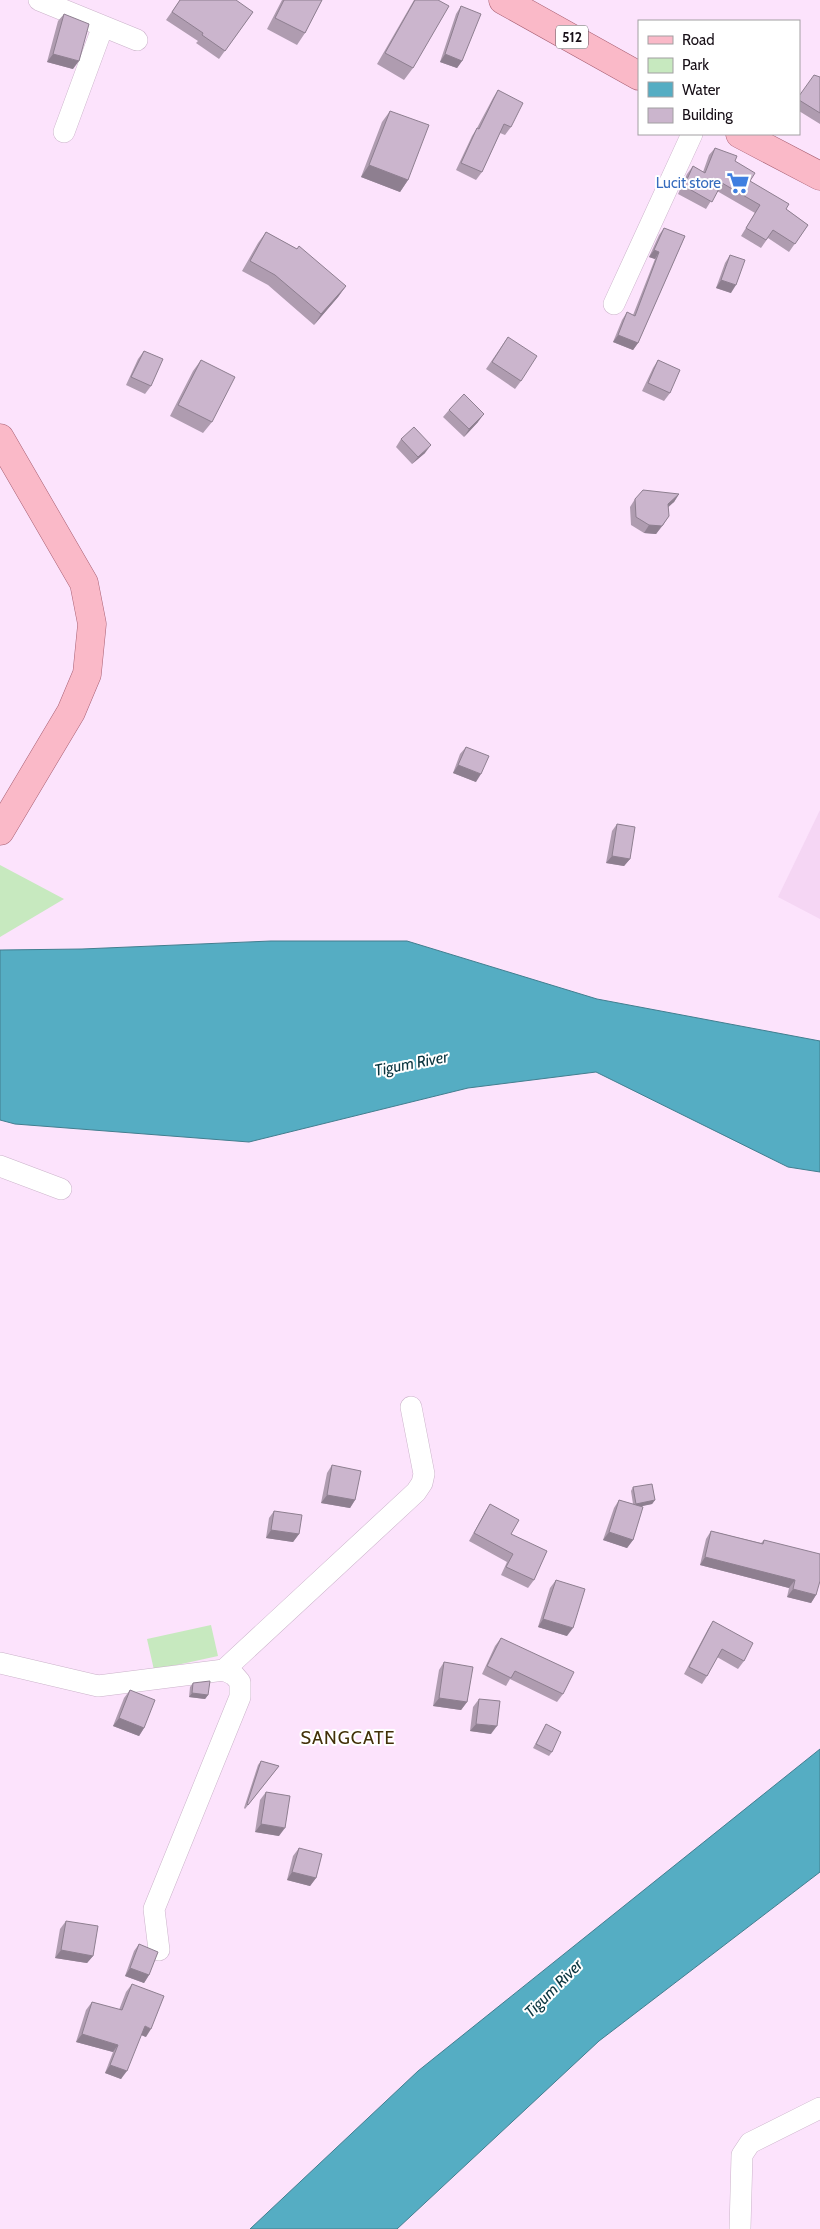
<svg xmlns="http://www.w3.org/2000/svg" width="820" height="2229" font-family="Cabin,sans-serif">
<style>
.built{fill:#f5d6f4}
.green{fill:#c7e9bf}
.water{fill:#55adc3;stroke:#427e8f}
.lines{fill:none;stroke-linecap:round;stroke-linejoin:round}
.minor-casing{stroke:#cbb3ca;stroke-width:22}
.major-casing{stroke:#a86073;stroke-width:29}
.minor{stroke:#fff;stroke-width:21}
.major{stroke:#fab9c8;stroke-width:28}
.wall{fill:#af9cb0}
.shaded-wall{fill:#8e7f90}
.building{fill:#cbb5cd;stroke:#8e7f90}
.labels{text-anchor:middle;stroke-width:4;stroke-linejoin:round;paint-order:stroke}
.shield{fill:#fff;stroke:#5d575d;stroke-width:1}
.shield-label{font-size:14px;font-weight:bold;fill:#170f17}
.shop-label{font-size:15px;fill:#366cbe;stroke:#fff;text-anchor:end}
.water-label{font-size:16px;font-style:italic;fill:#0a353f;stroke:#fff}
.quarter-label{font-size:18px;letter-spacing:1px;fill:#423008;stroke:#fff}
</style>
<rect width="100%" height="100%" fill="#fce3fc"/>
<path class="built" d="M820 810V919L778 897Z"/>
<path class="green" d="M0 865 64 899 0 937Z
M211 1625 218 1656 154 1670 147 1639Z"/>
<path class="water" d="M271 941H407L597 999 820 1041V1172L788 1167 596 1072 468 1088 249 1142 15 1124 0 1120V950L82 949Z
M820 1749V1872L599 2041 397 2229H250L418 2071Z"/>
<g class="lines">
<defs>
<path id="minor" d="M39 0 137 40
M64 132 103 26
M614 304 692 134
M0 1166 61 1189
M0 1663 98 1686 224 1670 234 1675 240 1682V1697L154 1909 159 1950
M224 1670 416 1492 422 1483 424 1474 411 1407
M740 2229 742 2155 750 2143 820 2108"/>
<path id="major" d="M503 0 639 76
M740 134 820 176
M0 438 84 583 92 624 87 674 71 712 0 831"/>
</defs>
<use href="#minor" class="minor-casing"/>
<use href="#major" class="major-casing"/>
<use href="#minor" class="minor"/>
<use href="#major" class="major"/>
</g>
<path class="wall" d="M180 0 253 12 219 59 196 43 198 41 166 20Z
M282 0H322L305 33 297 45 267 29Z
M414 0H438L413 68 404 80 377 64Z
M461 6 462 61 457 68 440 62 456 14Z
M64 14 73 69 47 62 58 21Z
M820 77V124L799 111V96Z
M498 90 511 127 505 135 500 133 482 172 476 180 456 170 472 136 477 128 493 98Z
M390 111 408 180 400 192 361 177 382 122Z
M715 148 735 161 750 181 786 209 808 225 789 252 768 238 761 248 741 236 755 213 717 191 706 209 678 194 687 174 693 166 703 172 709 155Z
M664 228 685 236 638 343 633 350 613 342 622 320 627 312 633 315 655 259 649 257 659 235Z
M266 232 297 249 346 286 338 297 314 325 268 285 242 271 258 243Z
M730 255 731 293 716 288 725 263Z
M508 337 521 381 515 389 486 369Z
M144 351 151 386 145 394 126 385 138 359Z
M201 360 212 422 203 433 170 416 193 371Z
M658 360 670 393 664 401 642 391 653 368Z
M449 410 478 422 464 437 443 417Z
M401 439 425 453 412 464 396 447Z
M679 494 674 502 668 506 664 524 656 534 644 533 631 525 630 507 635 499Z
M466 747 476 782 453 773 460 754Z
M617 824 630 859 624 866 606 863 612 831Z
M332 1465 355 1500 350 1508 321 1503 327 1473Z
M633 1487 655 1500 652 1504 640 1506 633 1540 627 1548 603 1540 614 1508 619 1500 633 1504 631 1491Z
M490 1504 511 1534 534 1580 528 1588 501 1575 507 1562 469 1541 485 1512Z
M274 1511 299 1534 293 1542 266 1538 269 1518Z
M711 1531 761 1543 764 1540 816 1595 811 1603 787 1597 789 1588 700 1565 706 1539Z
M556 1580 567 1636 538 1627 550 1588Z
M713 1621 744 1661 738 1669 717 1657 707 1676 702 1684 684 1674 708 1629Z
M501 1638 563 1694 557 1702 510 1679 506 1686 482 1674 495 1646Z
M444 1662 467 1702 461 1710 433 1706 439 1670Z
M193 1683 208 1695 205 1699 189 1697 190 1687Z
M130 1690 144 1728 139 1736 113 1726 124 1698Z
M479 1699 491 1734 470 1731 473 1707Z
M546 1724 552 1752 549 1756 533 1748Z
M261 1761 279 1766 245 1809 244 1808 258 1765Z
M266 1792 279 1836 255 1832 260 1800Z
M299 1848 316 1878 310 1886 287 1880 293 1856Z
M66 1921 93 1956 87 1963 55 1958 60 1929Z
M139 1944 149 1975 144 1983 125 1976 134 1951Z
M132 1984 146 2037 141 2035 121 2079 105 2073 113 2052 76 2042 86 2010 92 2002 119 2010 126 1992Z"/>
<path class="shaded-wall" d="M53 54 79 61 73 69 47 62Z
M445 54 462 61 457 68 440 62Z
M369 165 408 180 400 192 361 177Z
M654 250 659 252 655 259 649 257Z
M721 280 736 285 731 293 716 288Z
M346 286 338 297 314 325 321 314Z
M618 335 638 343 633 350 613 342Z
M484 414 478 422 464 437 469 429Z
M431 445 425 453 412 464 418 457Z
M679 494 674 502 663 512 668 504Z
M669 516 656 534 644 533 649 525Z
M458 765 481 774 476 782 453 773Z
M612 856 630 859 624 866 606 863Z
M327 1495 355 1500 350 1508 321 1503Z
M655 1500 652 1504 634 1508 636 1504Z
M271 1530 299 1534 293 1542 266 1538Z
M609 1532 633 1540 627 1548 603 1540Z
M705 1557 795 1580 789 1588 700 1565Z
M793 1589 816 1595 811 1603 787 1597Z
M543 1619 573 1628 567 1636 538 1627Z
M192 1693 208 1695 205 1699 189 1697Z
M439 1698 467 1702 461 1710 433 1706Z
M119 1718 144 1728 139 1736 113 1726Z
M476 1724 497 1726 491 1734 470 1731Z
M261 1824 285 1828 279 1836 255 1832Z
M292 1872 316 1878 310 1886 287 1880Z
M61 1950 93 1956 87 1963 55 1958Z
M130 1968 149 1975 144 1983 125 1976Z
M145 2026 151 2029 146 2037 139 2034Z
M82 2034 118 2045 113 2052 76 2042Z
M110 2065 127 2071 121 2079 105 2073Z"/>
<path class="building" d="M180 0H236L253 12 225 51 202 35 203 33 172 12Z
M284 0H322L305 33 275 18Z
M415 0H438L449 6 413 68 385 53Z
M461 6 481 14 462 61 445 54Z
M64 14 89 24 79 61 53 54Z
M814 75 820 77V113L799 100V96Z
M498 90 523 103 511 127 504 124 482 172 461 163 477 128 479 129Z
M390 111 429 125 408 180 369 165Z
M715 148 737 156 735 161 755 173 750 181 789 204 786 209 808 225 795 244 773 230 766 240 746 228 760 205 722 183 712 202 684 186 693 166 705 173Z
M664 228 685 236 638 343 618 335 627 312 635 316 659 252 654 250Z
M266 232 297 249 299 246 346 286 321 314 275 275 250 261Z
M730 255 745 260 736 285 721 280Z
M508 337 537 356 521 381 492 362Z
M144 351 163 359 151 386 131 377Z
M201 360 235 377 212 422 178 405Z
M658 360 680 370 670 393 648 383Z
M464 394 484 414 469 429 449 410Z
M414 427 431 445 418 457 401 439Z
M643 490 679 494 668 504 669 516 662 526 649 525 636 517 635 499Z
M466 747 489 756 481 774 458 765Z
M617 824 635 827 630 859 612 856Z
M332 1465 361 1471 355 1500 327 1495Z
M652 1484 655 1500 636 1504 633 1487Z
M619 1500 643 1507 633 1540 609 1532Z
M490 1504 519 1520 511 1534 547 1551 534 1580 506 1567 513 1554 474 1533Z
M274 1511 302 1515 299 1534 271 1530Z
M711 1531 763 1544 764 1540 820 1554V1581L816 1595 793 1589 795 1580 705 1557Z
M556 1580 585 1589 573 1628 543 1619Z
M713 1621 753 1643 744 1661 722 1649 707 1676 689 1667Z
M501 1638 574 1672 563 1694 515 1671 511 1678 487 1666Z
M444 1662 473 1667 467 1702 439 1698Z
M210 1681 208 1695 192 1693 193 1683Z
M130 1690 155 1700 144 1728 119 1718Z
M479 1699 500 1701 497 1726 476 1724Z
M546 1724 561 1732 552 1752 536 1744Z
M261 1761 279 1766 248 1805 247 1804Z
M266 1792 290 1796 285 1828 261 1824Z
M299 1848 322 1854 316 1878 292 1872Z
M66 1921 98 1926 93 1956 61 1950Z
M139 1944 158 1952 149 1975 130 1968Z
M132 1984 164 1996 151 2029 145 2026 127 2071 110 2065 118 2045 82 2034 92 2002 122 2010Z"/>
<defs>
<symbol id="supermarket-bare" viewBox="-9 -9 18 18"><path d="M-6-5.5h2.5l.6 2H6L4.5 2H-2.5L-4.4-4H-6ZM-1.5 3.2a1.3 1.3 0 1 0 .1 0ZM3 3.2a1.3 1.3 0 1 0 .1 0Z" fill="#3f7fe0" stroke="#fff" stroke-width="2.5" paint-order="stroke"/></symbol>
</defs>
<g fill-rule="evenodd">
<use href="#supermarket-bare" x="722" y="167" width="32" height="32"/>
</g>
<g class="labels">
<rect class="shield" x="556" y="25.5" width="32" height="23" rx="4"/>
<g class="shield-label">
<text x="572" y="42">512</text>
</g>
<g class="shop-label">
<text x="721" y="188">Lucit store</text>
</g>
<g class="water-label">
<text transform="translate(411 1063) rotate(-11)" y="6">Tigum River</text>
<text transform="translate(553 1988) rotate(-45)" y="6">Tigum River</text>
</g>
<g class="quarter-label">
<text x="348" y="1744">SANGCATE</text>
</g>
</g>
<rect x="638" y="20" width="162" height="115" fill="#ffffff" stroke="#a29fa2"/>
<rect x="648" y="36" width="25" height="8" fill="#fab9c8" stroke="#a29fa2"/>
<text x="682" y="45" font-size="15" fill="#170f17">Road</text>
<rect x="648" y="58" width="25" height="15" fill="#c7e9bf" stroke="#a29fa2"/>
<text x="682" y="70" font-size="15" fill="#170f17">Park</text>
<rect x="648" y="82" width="25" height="15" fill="#55adc3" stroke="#a29fa2"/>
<text x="682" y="95" font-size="15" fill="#170f17">Water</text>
<rect x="648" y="108" width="25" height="15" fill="#cbb5cd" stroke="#a29fa2"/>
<text x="682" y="120" font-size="15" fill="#170f17">Building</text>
</svg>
